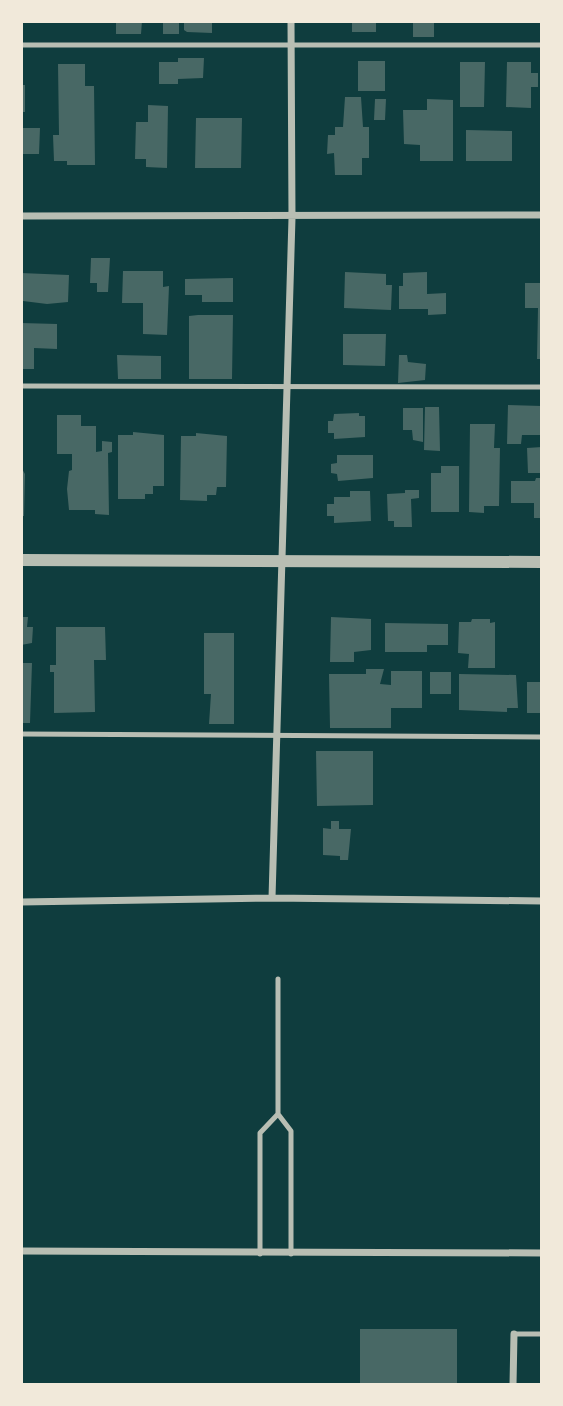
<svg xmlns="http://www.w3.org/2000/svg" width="563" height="1406" font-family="'Fira Sans',sans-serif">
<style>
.building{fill:#486865}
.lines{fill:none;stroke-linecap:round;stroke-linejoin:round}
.service{stroke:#b8beb3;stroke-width:5}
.minor{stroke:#b8beb3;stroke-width:7}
.tertiary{stroke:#b8beb3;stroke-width:12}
</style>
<rect width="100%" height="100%" fill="#0f3d3e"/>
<path class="building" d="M116 21H142L141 34H116Z
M163 21H179V34H163Z
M184 21H212V33L187 32 184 30Z
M352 21H376V32H352Z
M413 21H434V37H413Z
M178 58H204L203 78 178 79V84H159V62H178Z
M358 61H385V91H358Z
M460 62H485L484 107H460Z
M507 62H531V73H538V87H531V108L506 107Z
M58 64H85V86H94L95 165H67V161H54L53 135H59Z
M21 85H25V112H21Z
M345 97H361L363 127H369V158H362V175H335L334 153 327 154 328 135H335V127H343Z
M375 99H386L385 120H374Z
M427 99 453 100V161H420V145L404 144 403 110H427Z
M148 105 168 106 167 168 146 167V159H135L136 122H148Z
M196 118H242L241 168H195Z
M21 128H40L39 154H21Z
M466 130 512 131V161H466Z
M91 258H110L108 292H97V283H90Z
M123 271H163V287L169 286 167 335 143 334V303H122Z
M345 272 386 274V285H392L391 310 344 308Z
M427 272V294L446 293V314L428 315V309H399V286H403V273Z
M21 273 69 275 68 302 47 304 23 301 21 306Z
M233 278V302H202V295H185V279Z
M525 283H542V359H537L538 308H525Z
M198 315H233L232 379H189V316Z
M21 323 57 324V349L34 348V369H21Z
M343 334H386L385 366 343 365Z
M117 355 161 356V379H118Z
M399 355H407L408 362 426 364 425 380 398 383Z
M508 405 542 406V435H522L521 444H507Z
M425 407H439L440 451 424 450Z
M403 408H423V442L413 440 412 430H403Z
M359 413V416H365V437L334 439V433H328V421H333L334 414Z
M57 415H81V426H96V452L102 451V441L112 442V452L108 453 109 515 95 514V510H69L67 489 69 471 72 470V454H57Z
M470 424H495L494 448H500L499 506H484V513L469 512Z
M133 432 164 435V486H153V494H145V499H118V435H133Z
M196 433 227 436 226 487H217L216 495H207V501L180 500 181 436H196Z
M542 447V473H528L527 448Z
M337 455H373V478L338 481 337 474 331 473V464L337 463Z
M441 466H459V512H431V473H441Z
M21 467 25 474 24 516H21Z
M536 478H542V518H534V503H511V481H535Z
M405 490H419V498L411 499 412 527H394V521H388L387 494 405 493Z
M350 491H370L371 521 334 523V516H327V504H334V497H350Z
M21 617H28L27 627H33L32 643 21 645Z
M331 617 371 619V650L354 652V662H330Z
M472 619H490V623L495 622V668H468L469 654 458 653 459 622H471Z
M385 623 448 624V645H427V652H385Z
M56 627H105L106 660H94L95 712 54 713V672H50V665H56Z
M204 633H234V724H209L211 694H204Z
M21 663H32L30 723H21Z
M366 669H384L380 684 391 685V671H422V708H391V728H330L329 674H366Z
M430 672H451V694H430Z
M459 674 516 675 518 708H507V712L459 710Z
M527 682H542V713H527Z
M316 751H373V805L317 806Z
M331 821H339V829H351L348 860H340V856L323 855V828L331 829Z
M360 1329H457V1385H360Z"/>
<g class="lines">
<path class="service" d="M21 45H542
M21 386 542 387
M21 734 542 737
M278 979V1114L291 1131V1254
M260 1254V1133L278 1114
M514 1334H542"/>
<path class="minor" d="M21 216 542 215
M272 898 292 218 291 21
M21 902 272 898 542 901
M21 1251 542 1253
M513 1385 514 1334"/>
<path class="tertiary" d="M21 560 542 562"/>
</g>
<rect width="563" height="1406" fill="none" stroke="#f1e9da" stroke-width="46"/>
</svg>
